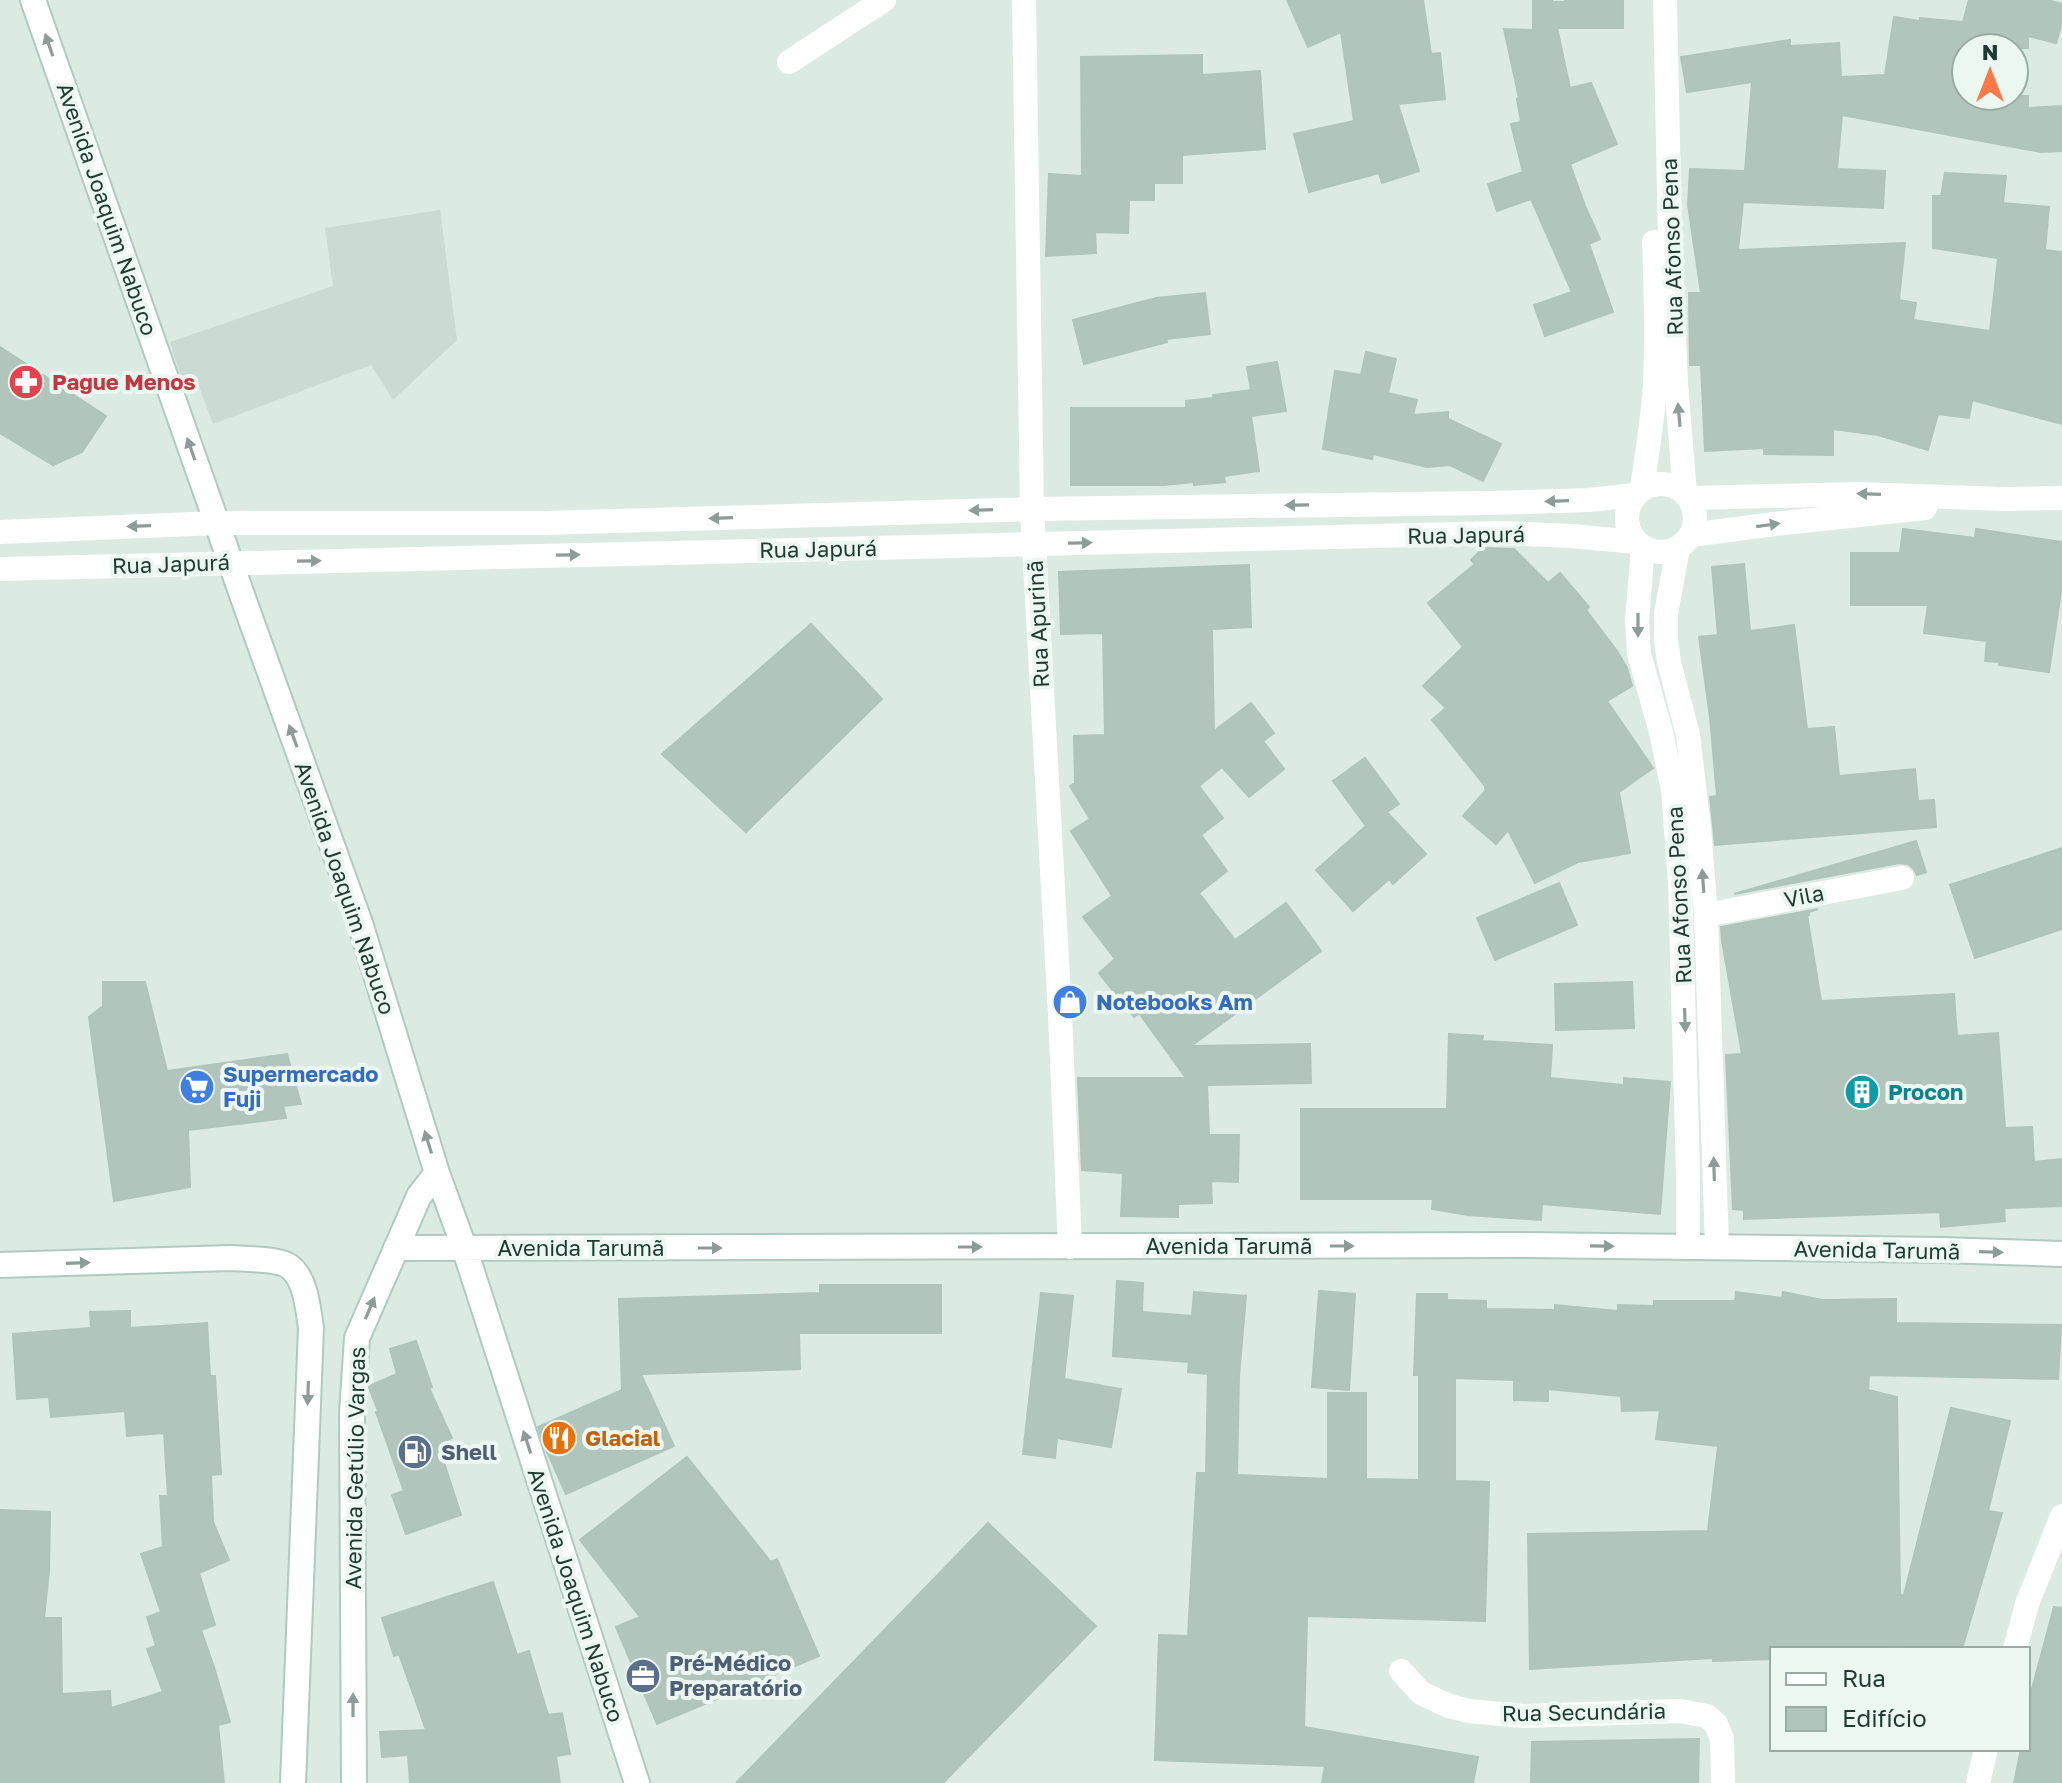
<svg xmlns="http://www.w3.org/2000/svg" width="2062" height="1783" font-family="'Golos Text',sans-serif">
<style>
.built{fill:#cbdad3}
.building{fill:#b2c5bd;stroke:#afc4bb;stroke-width:2}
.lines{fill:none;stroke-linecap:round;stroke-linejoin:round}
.secondary-casing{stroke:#afcac1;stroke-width:28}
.street{stroke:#fff;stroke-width:24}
.secondary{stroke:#fff;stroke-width:24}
.oneway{fill:#8e9c99}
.labels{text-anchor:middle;stroke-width:8;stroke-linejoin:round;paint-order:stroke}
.street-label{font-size:22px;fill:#1e3a33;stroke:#edf7f2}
.health-label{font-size:22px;font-weight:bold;fill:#be3a42;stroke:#edf7f2;text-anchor:start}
.shop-label{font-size:22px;font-weight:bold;fill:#366cbe;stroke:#edf7f2;text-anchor:start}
.culture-label{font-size:22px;font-weight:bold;fill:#0d838f;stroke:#edf7f2;text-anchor:start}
.food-label{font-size:22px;font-weight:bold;fill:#c56008;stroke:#edf7f2;text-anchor:start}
.service-label{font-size:22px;font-weight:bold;fill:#4e5e75;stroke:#edf7f2;text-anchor:start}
</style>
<rect width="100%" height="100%" fill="#dceae4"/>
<path class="built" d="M440 210 457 340 393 400 371 365 213 424 195 376 182 381 170 342 333 286 325 228Z"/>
<path class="building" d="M1287 0H1423L1431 54 1440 53 1445 99 1398 104 1419 171 1382 183 1379 173 1309 192 1294 134 1354 121 1341 32 1308 47Z
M1533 0H1552V2H1566L1565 0H1623V28H1557L1570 88 1591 83 1617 144 1570 164 1585 206 1600 239 1589 244 1613 312 1545 336 1534 305 1572 292 1531 199 1497 211 1488 184 1523 172 1511 124 1521 122 1517 99 1519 98 1504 29 1533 30Z
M1969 0H2047L2062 4V22L2056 43 2028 36V48H1966V96H2028V108L2062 106V151L2041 152 1842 115 1837 169 1885 171 1883 208 1743 202 1738 250 1905 243 1899 300 1916 303 1913 320 1990 331 1998 258 1933 248V196H1941L1945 173 2006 176 2003 203 2049 207 2045 250 2062 252V424L1972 400 1969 418 1938 414 1928 450 1878 435 1833 429V455L1764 454V448L1705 451 1701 365H1690L1689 293H1701L1688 205 1690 169 1745 171 1752 82 1687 92 1681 57 1790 40V46L1839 43 1841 77 1885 75 1894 17 1920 21V18L1963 22Z
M1202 55V75L1260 71 1265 149 1182 155V183H1154V200H1129L1128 233 1095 232 1096 253 1046 256 1049 174 1082 176 1081 57Z
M1205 293 1210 334 1166 339 1167 342 1084 364 1073 320 1156 298Z
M0 347 106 416 82 452 53 465 0 433Z
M1366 352 1396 359 1388 393 1417 400 1413 415 1448 412V419L1501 444 1483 481 1450 465 1427 467 1373 454 1372 459 1323 449 1335 371 1361 375Z
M1277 362 1286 411 1251 416 1259 471 1224 476 1225 482 1194 485V482L1164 485H1071V408H1186V401L1214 398 1213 395 1251 390 1247 367Z
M1903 529 1975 538 1976 529 2062 542V585L2049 672 1999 665V662L1985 661 1987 641 1924 633 1928 605H1851V553H1900Z
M1483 548 1514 549 1548 583 1560 573 1589 607 1586 610 1617 651 1627 668 1632 686 1607 701 1653 768 1619 792 1630 853 1578 862 1535 883 1508 830 1496 844 1463 816 1486 790 1485 788 1486 787 1432 720 1446 708 1423 686 1463 647 1428 603 1475 564 1471 560Z
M1744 564 1750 631 1794 625 1807 729 1834 727 1839 776 1915 769 1918 801 1934 800 1936 827 1715 845 1710 797 1717 796 1710 717 1699 637 1718 635 1712 567Z
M1249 565 1251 627 1212 629 1214 731 1251 703 1274 733 1263 741 1284 769 1249 797 1222 767 1199 786 1223 818 1201 835 1227 871 1199 893 1235 940 1286 903 1321 951 1191 1046 1310 1044 1311 1083 1207 1085 1209 1135H1239L1238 1182 1211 1181 1212 1203 1178 1204V1217L1121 1216 1123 1173 1082 1170 1078 1078H1186L1139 1013 1134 1017 1099 973 1115 959 1083 917 1112 896 1071 831 1090 819 1070 786 1075 783 1074 736 1105 735 1103 633 1061 634 1059 572Z
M811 624 882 699 746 832 662 754Z
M1365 758 1399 804 1387 812 1426 854 1393 884 1389 879 1353 911 1316 870 1366 826 1333 781Z
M1916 841 1926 872 1917 875 1914 869 1908 864 1899 863 1734 894Z
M2062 848V929L1975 958 1950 885Z
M1559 883 1577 925 1495 960 1477 918Z
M1818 909 1809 912V915H1807L1821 1001 1954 994 1957 1036 1998 1033 2005 1128 2032 1127 2034 1162 2062 1159V1206L2004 1208 2005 1221 1941 1227 1940 1212 1744 1219V1210L1733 1209 1726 1055 1742 1054 1722 941 1721 927Z
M103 982H145L167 1071 287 1054 301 1104 283 1106 286 1118 188 1130 190 1187 114 1201 89 1017 103 1006Z
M1632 982 1634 1028 1556 1030 1555 984Z
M1449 1034 1483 1036 1482 1041 1552 1045 1550 1078 1624 1085V1078L1670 1082 1660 1214 1542 1204 1541 1220 1468 1215 1432 1209 1433 1199H1301V1109H1447Z
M1117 1281 1143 1283 1142 1312 1192 1316 1194 1292 1246 1296 1239 1376 1237 1475 1328 1479V1393H1366V1479L1419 1480V1375H1414L1417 1294H1447V1300L1486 1301V1309L1555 1310V1305L1618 1311V1305L1654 1306V1301H1735L1736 1292 1782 1298 1783 1292 1822 1300 1896 1299V1323L2061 1325 2058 1379 1869 1375 1868 1390 1897 1397 1900 1595H1904L1951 1408 2010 1421 1988 1511 2002 1513 1962 1649H1904L1896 1646 1870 1649H1772V1659L1713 1661V1658L1530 1669 1528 1534 1708 1531 1718 1446 1656 1439 1660 1410 1622 1411 1621 1396 1548 1389V1401L1514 1400V1380L1455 1378V1481L1489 1482 1485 1621 1307 1616 1304 1727 1478 1757 1473 1783H1322L1325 1766 1155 1760 1159 1635 1188 1636 1197 1473H1206L1208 1374 1188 1372 1189 1362 1113 1356Z
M820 1285H941V1333H799L800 1369 641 1374 674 1446 566 1494 543 1443 538 1427 622 1390 619 1299 820 1293Z
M1319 1291 1355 1294 1349 1390 1312 1387Z
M1041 1293 1073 1296 1064 1379 1121 1389 1111 1447 1057 1438 1055 1458 1023 1454Z
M130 1311V1328L207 1323 210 1376H215L221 1474 211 1475 213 1522 229 1560 199 1573 215 1625 201 1630 214 1667 230 1722 218 1725 224 1783H0V1510L50 1512 49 1571 44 1618H61L62 1694 110 1691 111 1708 163 1692 147 1649 156 1646 147 1617 161 1612 141 1554 163 1547 160 1496H168L164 1433 127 1436 125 1411 51 1417 49 1397 17 1399 13 1334 91 1328 90 1312Z
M416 1341 432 1387 429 1388 452 1438 438 1444 461 1515 406 1534 392 1495 404 1491 376 1412 378 1411 369 1388V1386L397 1374 390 1349Z
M687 1457 771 1562 777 1559 819 1656 657 1724 616 1627 640 1617 580 1540Z
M988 1523 1096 1626 943 1783H736Z
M493 1582 517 1655 529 1651 548 1715 562 1713 570 1754 556 1756 560 1783H410L408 1755 382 1757 380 1732 426 1730 399 1654 394 1656 382 1618Z
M2054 1607 2062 1608V1783H2014L2021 1749H2028V1704Z
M1699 1739 1698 1783H1531L1532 1742Z"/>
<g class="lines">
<defs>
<path id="secondary" d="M33 0 247 609 360 923 437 1173 464 1247 637 1783
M396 1248 1517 1245 1941 1250 2062 1254
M0 1265 231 1258C244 1259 275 1259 287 1265 306 1276 308 1309 311 1328L293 1783
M354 1783 352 1413 357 1338 419 1196 437 1173"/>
</defs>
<use href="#secondary" class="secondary-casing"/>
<path class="street" d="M1024 0 1032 509 1060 1014 1070 1247
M1665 0 1670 237 1676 384 1685 493
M789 62 884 0
M1627 518a34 34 0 1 1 68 0a34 34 0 1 1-68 0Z
M1642 488C1647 454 1653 419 1655 384 1657 337 1656 290 1654 242
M1690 498 1859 494 2003 499 2062 498
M0 532 217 523H543L1032 509 1489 503 1589 500 1635 495
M1691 535 1774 524 1925 508
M1643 547 1637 621 1639 654 1661 732 1673 790 1680 882 1688 1174V1247
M1678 548 1666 613V640L1669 662 1688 735 1699 828 1706 915 1717 1247
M0 569 1499 533 1572 536 1636 542
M1706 915 1902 878
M2015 1649 2027 1604 2062 1516
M1401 1671 1421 1693 1449 1706 1469 1711 1523 1716 1680 1711 1707 1716 1716 1724 1722 1739 1723 1783
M1978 1783 1986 1749"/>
<use href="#secondary" class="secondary"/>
</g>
<defs><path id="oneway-solid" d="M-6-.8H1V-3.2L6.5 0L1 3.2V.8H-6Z" transform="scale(2)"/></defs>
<g class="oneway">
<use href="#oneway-solid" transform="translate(49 45) rotate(-109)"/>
<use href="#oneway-solid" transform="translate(1679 415) rotate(-95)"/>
<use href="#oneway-solid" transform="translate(191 449) rotate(-109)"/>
<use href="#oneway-solid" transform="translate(1869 494) rotate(-178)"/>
<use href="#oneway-solid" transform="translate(1557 501) rotate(178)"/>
<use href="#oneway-solid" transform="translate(1297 505) rotate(179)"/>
<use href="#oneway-solid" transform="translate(981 510) rotate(178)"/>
<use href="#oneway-solid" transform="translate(721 518) rotate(178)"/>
<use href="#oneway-solid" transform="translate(1768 525) rotate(-8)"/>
<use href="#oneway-solid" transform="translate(139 526) rotate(178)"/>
<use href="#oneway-solid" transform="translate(1080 543) rotate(-1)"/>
<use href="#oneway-solid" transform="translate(568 555) rotate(-1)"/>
<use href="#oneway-solid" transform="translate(309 561) rotate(-1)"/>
<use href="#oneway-solid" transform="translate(1638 625) rotate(90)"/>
<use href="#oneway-solid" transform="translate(293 736) rotate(-110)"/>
<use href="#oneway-solid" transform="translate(1703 881) rotate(-94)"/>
<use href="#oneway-solid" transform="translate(1685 1020) rotate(88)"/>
<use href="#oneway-solid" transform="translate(428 1142) rotate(-107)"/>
<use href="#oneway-solid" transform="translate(1714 1169) rotate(-92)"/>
<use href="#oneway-solid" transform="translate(1342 1246)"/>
<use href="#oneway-solid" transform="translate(1602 1246) rotate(1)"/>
<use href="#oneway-solid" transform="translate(970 1247)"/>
<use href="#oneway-solid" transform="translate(710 1248)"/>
<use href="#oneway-solid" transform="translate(1991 1252) rotate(2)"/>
<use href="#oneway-solid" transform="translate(78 1263) rotate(-2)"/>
<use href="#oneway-solid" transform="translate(370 1308) rotate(-67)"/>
<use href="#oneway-solid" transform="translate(308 1393) rotate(92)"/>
<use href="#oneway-solid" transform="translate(527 1442) rotate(-108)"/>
<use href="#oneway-solid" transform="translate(353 1705) rotate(-90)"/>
</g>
<defs>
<symbol id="pharmacy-disc" viewBox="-11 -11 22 22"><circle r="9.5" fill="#e0444e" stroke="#edf7f2"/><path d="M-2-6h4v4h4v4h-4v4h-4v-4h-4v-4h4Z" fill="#fff"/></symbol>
<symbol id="shop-disc" viewBox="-11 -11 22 22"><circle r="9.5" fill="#3f7fe0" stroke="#edf7f2"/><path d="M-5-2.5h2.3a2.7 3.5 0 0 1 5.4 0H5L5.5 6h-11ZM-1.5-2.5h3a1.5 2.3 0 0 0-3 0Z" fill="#fff"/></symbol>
<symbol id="supermarket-disc" viewBox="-11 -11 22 22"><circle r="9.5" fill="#3f7fe0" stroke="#edf7f2"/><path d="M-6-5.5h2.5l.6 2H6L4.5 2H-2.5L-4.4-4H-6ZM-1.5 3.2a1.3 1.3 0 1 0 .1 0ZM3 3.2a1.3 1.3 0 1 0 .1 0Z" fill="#fff"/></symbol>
<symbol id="building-disc" viewBox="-11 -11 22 22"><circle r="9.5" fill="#0f9aa8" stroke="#edf7f2"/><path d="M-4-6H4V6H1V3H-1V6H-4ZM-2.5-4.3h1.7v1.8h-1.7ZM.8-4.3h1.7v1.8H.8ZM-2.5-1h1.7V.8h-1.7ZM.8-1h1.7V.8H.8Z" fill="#fff"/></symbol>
<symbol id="restaurant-disc" viewBox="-11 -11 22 22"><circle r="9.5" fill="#e8710a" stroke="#edf7f2"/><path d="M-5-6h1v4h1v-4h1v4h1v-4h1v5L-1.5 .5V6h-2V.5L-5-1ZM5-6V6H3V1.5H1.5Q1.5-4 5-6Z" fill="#fff"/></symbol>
<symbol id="fuel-disc" viewBox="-11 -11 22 22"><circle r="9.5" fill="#5c6f8a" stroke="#edf7f2"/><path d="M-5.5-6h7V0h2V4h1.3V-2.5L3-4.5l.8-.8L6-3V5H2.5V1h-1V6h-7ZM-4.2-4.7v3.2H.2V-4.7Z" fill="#fff"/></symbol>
<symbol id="office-disc" viewBox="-11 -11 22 22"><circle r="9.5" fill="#5c6f8a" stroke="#edf7f2"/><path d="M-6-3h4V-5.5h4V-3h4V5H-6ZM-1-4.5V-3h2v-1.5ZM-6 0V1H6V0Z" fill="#fff"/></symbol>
</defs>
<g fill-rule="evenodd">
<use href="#pharmacy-disc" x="6" y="362" width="40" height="40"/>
<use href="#shop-disc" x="1050" y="982" width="40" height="40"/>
<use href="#supermarket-disc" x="177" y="1067" width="40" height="40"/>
<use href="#building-disc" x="1842" y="1072" width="40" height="40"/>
<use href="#restaurant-disc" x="539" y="1418" width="40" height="40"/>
<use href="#fuel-disc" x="395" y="1432" width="40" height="40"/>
<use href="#office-disc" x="623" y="1656" width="40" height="40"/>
</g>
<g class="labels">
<g class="street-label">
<text transform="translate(107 209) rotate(71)" y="8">Avenida Joaquim Nabuco</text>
<text transform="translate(1672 247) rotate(-92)" y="8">Rua Afonso Pena</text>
<text transform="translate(1466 535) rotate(-1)" y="8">Rua Japurá</text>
<text transform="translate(818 549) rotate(-1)" y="8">Rua Japurá</text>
<text transform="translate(171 564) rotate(-2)" y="8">Rua Japurá</text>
<text transform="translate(1038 624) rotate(-93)" y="8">Rua Apurinã</text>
<text transform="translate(345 888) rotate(71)" y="8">Avenida Joaquim Nabuco</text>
<text transform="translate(1679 895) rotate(-93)" y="8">Rua Afonso Pena</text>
<text transform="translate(1804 896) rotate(-11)" y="8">Vila</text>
<text x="1229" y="1254">Avenida Tarumã</text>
<text x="581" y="1256">Avenida Tarumã</text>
<text transform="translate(1877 1250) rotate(1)" y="8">Avenida Tarumã</text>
<text transform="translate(355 1468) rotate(-89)" y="8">Avenida Getúlio Vargas</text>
<text transform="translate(576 1595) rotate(72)" y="8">Avenida Joaquim Nabuco</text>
<text transform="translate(1584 1712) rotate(-1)" y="8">Rua Secundária</text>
</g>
<g class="health-label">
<text x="52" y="390">Pague Menos</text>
</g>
<g class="shop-label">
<text x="1096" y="1010">Notebooks Am</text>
<text x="223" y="1082">Supermercado<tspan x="223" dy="25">Fuji</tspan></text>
</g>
<g class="culture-label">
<text x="1888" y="1100">Procon</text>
</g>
<g class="food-label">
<text x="585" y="1446">Glacial</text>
</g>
<g class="service-label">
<text x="441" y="1460">Shell</text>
<text x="669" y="1671">Pré-Médico<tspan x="669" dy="25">Preparatório</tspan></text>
</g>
</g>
<rect x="1770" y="1647" width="260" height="104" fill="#edf7f2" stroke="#9aaba6" stroke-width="2"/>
<rect x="1786" y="1673" width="40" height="12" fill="#ffffff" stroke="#9aaba6" stroke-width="2"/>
<text x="1842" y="1687" font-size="24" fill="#1e3a33">Rua</text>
<rect x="1786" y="1707" width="40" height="24" fill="#b2c5bd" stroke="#9aaba6" stroke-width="2"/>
<text x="1842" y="1727" font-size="24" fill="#1e3a33">Edifício</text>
<g transform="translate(1990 72)"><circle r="38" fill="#edf7f2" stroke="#9aaba6" stroke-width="2"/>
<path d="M0-6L14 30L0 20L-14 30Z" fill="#fb7949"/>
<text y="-12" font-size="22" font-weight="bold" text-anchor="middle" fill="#1e3a33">N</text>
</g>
</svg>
